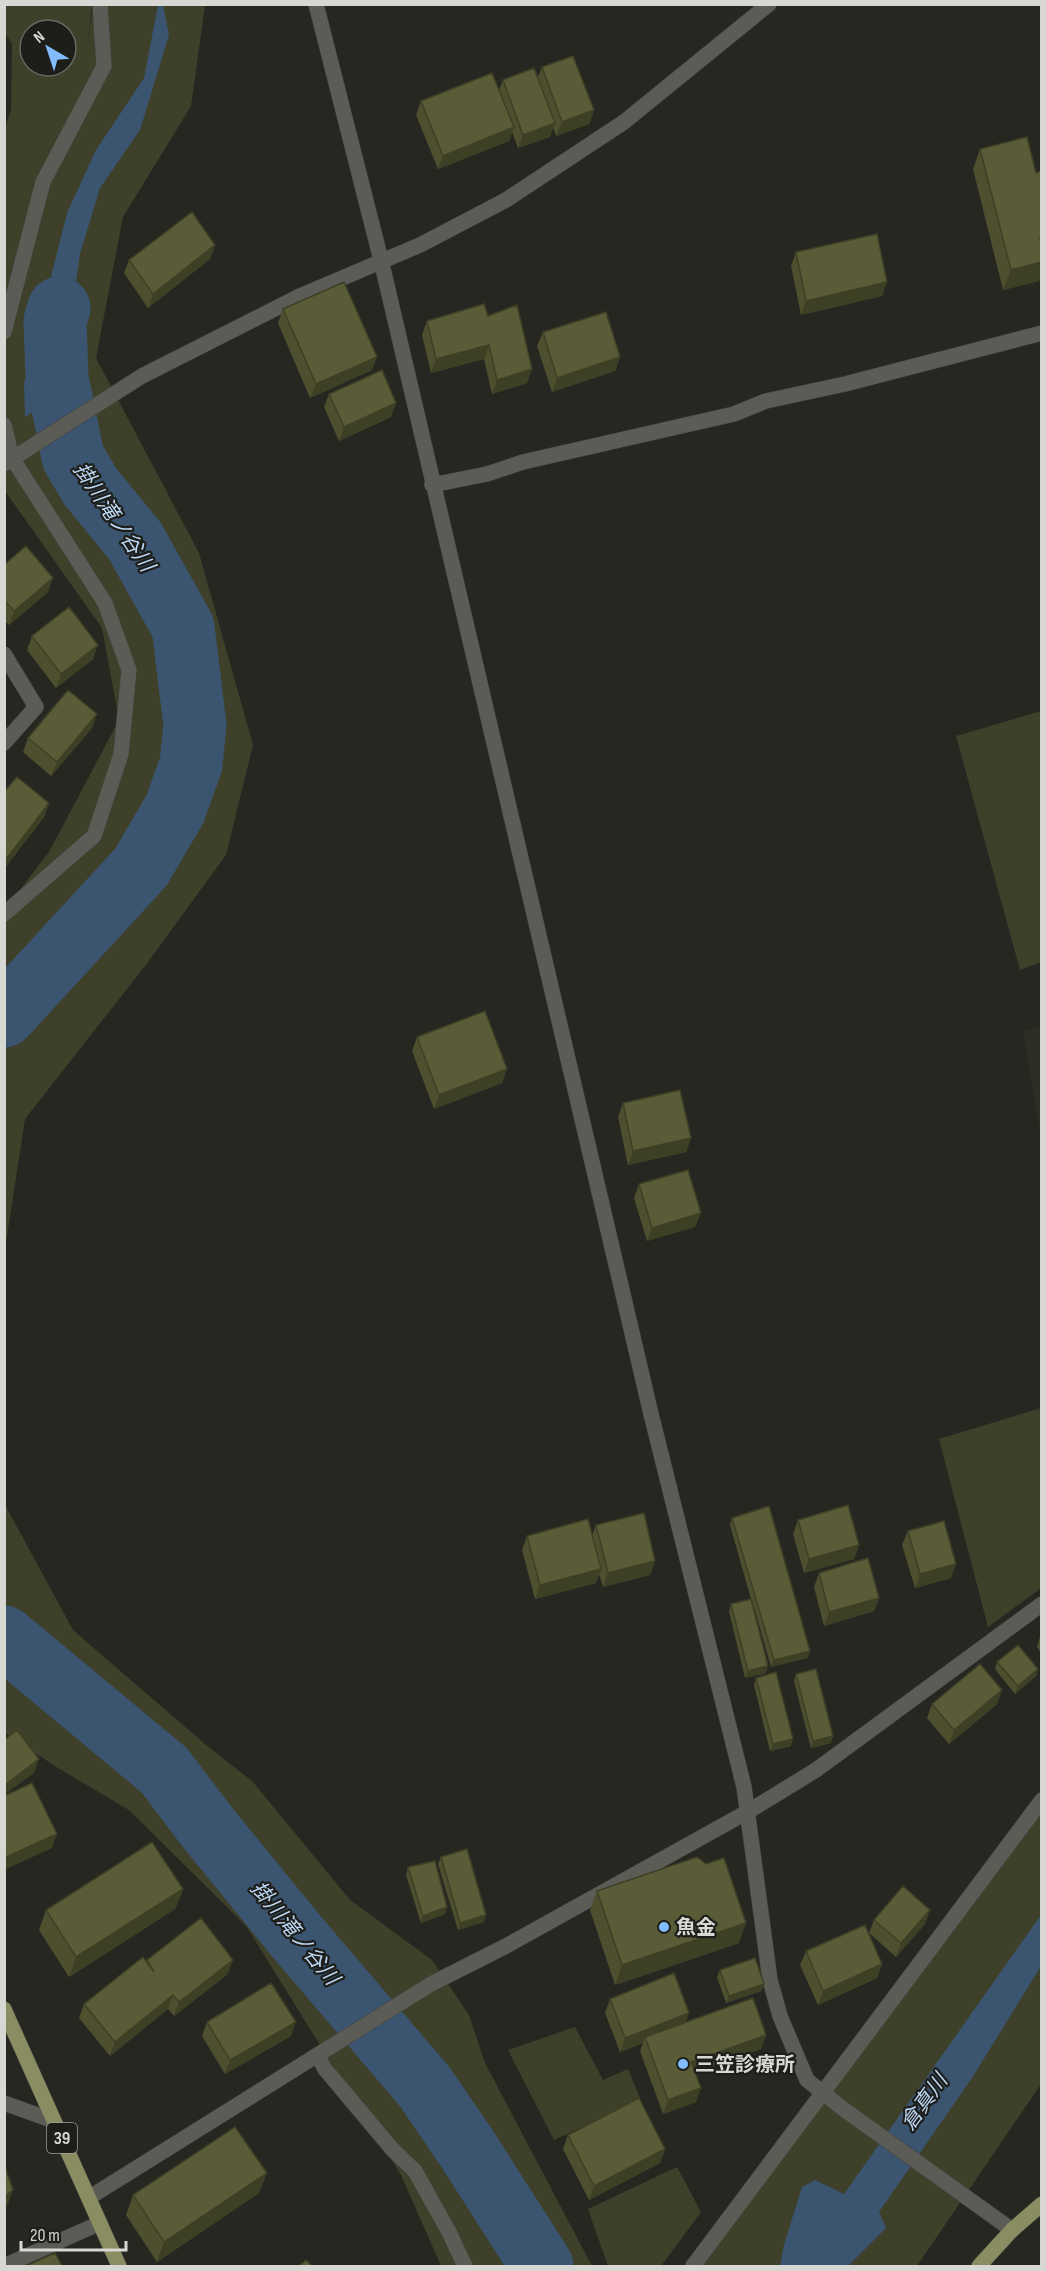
<svg xmlns="http://www.w3.org/2000/svg" width="1046" height="2271" font-family="'Sofia Sans Condensed','Noto Sans JP',sans-serif">
<style>
.built{fill:#2e2f24}
.green{fill:#3e402a;fill-rule:evenodd}
.water{fill:#3b546f}
.lines{fill:none;stroke-linecap:round;stroke-linejoin:round}
.stream{stroke:#3b546f;stroke-width:10}
.river{stroke:#3b546f;stroke-width:63}
.service-casing{stroke:#444440;stroke-width:16}
.minor-casing{stroke:#444440;stroke-width:16}
.primary-casing{stroke:#444440;stroke-width:16}
.service{stroke:#5c5c57;stroke-width:15}
.minor{stroke:#5c5c57;stroke-width:15}
.primary{stroke:#8a8d61;stroke-width:15}
.wall{fill:#4d4f2f}
.shaded-wall{fill:#3e4026}
.building{fill:#595c37;stroke:#3e4026;stroke-width:1.5}
.poi-dot{fill:#83bcfb;stroke:#1d1e19;stroke-width:2}
.labels{text-anchor:middle;stroke-width:4.5;stroke-linejoin:round;paint-order:stroke}
.shield{fill:#1d1e19;stroke:#9fa09c;stroke-width:1.5}
.shield-label{font-size:18px;font-weight:bold;fill:#d7d8d4}
.poi-label{font-size:20px;font-weight:bold;fill:#d7d8d4;stroke:#1d1e19;text-anchor:start}
.water-label{font-size:21px;font-style:italic;fill:#bcd7f5;stroke:#1d1e19}
</style>
<rect width="100%" height="100%" fill="#272722"/>
<path class="built" d="M1041 1027H1042L1041 1136 1023 1032Z"/>
<path class="green" d="M5 5H92L87 51 93 5H205L191 106 123 217 96 358 199 553 253 745 226 855 145 966 25 1119 5 1249V909L49 852 119 720 102 628 5 491 4 131 11 110 12 44 5 33ZM30 30H66V66H30Z
M1041 711V962L1020 970 956 736Z
M1041 1408V1588L988 1627 939 1439Z
M4 1503 73 1630 206 1745 253 1782 350 1900 432 1960 469 2015 485 2063 592 2266H441L401 2175 246 1926 129 1810 58 1768 5 1733Z
M1041 1800V2084L917 2266H693Z
M575 2027 603 2080 628 2069 641 2100 554 2140 508 2050Z
M677 2167 701 2212 661 2266H608L588 2209Z"/>
<path class="water" d="M158 5H163L169 35 140 130 100 188 80 254 65 361 72 386 25 417 24 384 67 213 96 150 144 78Z
M1041 1915V1966L972 2078 879 2212 886 2228 848 2266H780L784 2245 802 2187 815 2180 844 2194Z"/>
<g class="lines">
<path class="stream" d="M4 1646H13"/>
<path class="river" d="M4 1016 141 867 175 809 191 764 195 725 183 627 135 541 90 486 73 457 57 378 55 321 59 308
M4 1637 164 1770 208 1828 297 1937 425 2087 468 2150 542 2266"/>
<defs>
<path id="service" d="M318 2056 325 2069 393 2150 415 2171 449 2232 465 2266
M693 2266 1042 1800"/>
<path id="minor" d="M316 4 381 260 651 1414 744 1787 770 1980 780 2016 807 2080 842 2108 1012 2230
M4 332 43 182 104 66 100 4
M4 425 12 458 105 603 129 670 121 754 94 836 4 914
M4 464 142 376 300 296 420 245 506 200 624 122 769 4
M432 485 487 474 523 462 734 414 766 401 845 384 1042 333
M4 654 36 707 4 743
M4 2103 54 2121
M90 2197 431 1984 506 1946 749 1811 816 1770 1042 1604
M4 2266 100 2223"/>
<path id="primary" d="M4 2009 119 2266
M979 2266 1012 2230 1042 2204"/>
</defs>
<use href="#service" class="service-casing"/>
<use href="#minor" class="minor-casing"/>
<use href="#primary" class="primary-casing"/>
<use href="#service" class="service"/>
<use href="#minor" class="minor"/>
<use href="#primary" class="primary"/>
</g>
<path class="wall" d="M542 67 594 110 589 124 556 136 553 127 550 137 518 148 512 132 509 141 438 169 416 115 421 101 499 90 503 80 538 77Z
M980 149 1039 281 1003 290 973 169Z
M215 245 210 259 148 308 124 273 129 260Z
M796 252 882 296 801 315 791 266Z
M283 309 372 370 310 398 278 323Z
M488 316 532 369 527 383 492 394 484 359 431 373 422 335 427 321Z
M543 332 620 357 615 371 552 392 537 346Z
M329 394 391 417 339 441 324 407Z
M4 565 48 592 9 625 4 620Z
M32 636 93 659 56 688 27 650Z
M92 728 51 776 23 752 28 738Z
M4 792 49 803 44 817 4 869Z
M417 1037 502 1083 434 1109 412 1051Z
M623 1103 691 1138 686 1152 628 1165 618 1117Z
M639 1184 695 1227 647 1241 634 1198Z
M732 1518 810 1651 807 1658 771 1667 752 1600 766 1673 745 1678 729 1611 731 1604 751 1599 730 1525Z
M798 1520 859 1545 854 1559 804 1573 793 1534Z
M596 1525 655 1561 650 1575 603 1587 599 1574 596 1583 535 1599 522 1550 527 1536 592 1535Z
M908 1531 951 1578 915 1588 902 1545Z
M819 1573 879 1598 874 1611 824 1626 814 1587Z
M1041 1633V1653L1037 1647Z
M997 1662 1038 1669 1036 1676 1015 1694 995 1669Z
M796 1674 831 1743 811 1748 794 1681Z
M756 1678 791 1746 770 1751 754 1685Z
M1002 1690 997 1704 949 1744 927 1718 932 1704Z
M441 1857 484 1922 458 1930 438 1864Z
M408 1867 445 1914 421 1923 406 1875Z
M183 1889 175 1909 69 1977 39 1930 46 1910Z
M597 1891 739 1943 615 1985 590 1910Z
M874 1920 925 1924 896 1957 869 1933Z
M806 1951 882 1964 877 1978 818 2005 800 1965Z
M147 1960 228 1974 174 2016 168 2009 110 2056 79 2018 84 2004 146 1962Z
M720 1970 764 1984 761 1991 726 2003 717 1977Z
M610 1999 686 2022 766 2035 761 2049 695 2073 696 2102 663 2114 640 2051 643 2043 620 2052 605 2013Z
M207 2022 291 2036 225 2074 202 2036Z
M568 2135 665 2149 660 2163 589 2200 563 2149Z
M259 2193 157 2262 126 2215 133 2195Z"/>
<path class="shaded-wall" d="M594 110 589 124 556 136 562 122Z
M555 123 550 137 518 148 523 135Z
M514 127 509 141 438 169 443 156Z
M215 245 210 259 148 308 153 294Z
M1041 262V274L1039 281 1003 290 1011 270Z
M887 282 882 296 801 315 806 301Z
M489 345 484 359 431 373 436 359Z
M377 357 372 370 310 398 316 384Z
M620 357 615 371 552 392 557 378Z
M532 369 527 383 492 394 497 380Z
M396 403 391 417 339 441 344 427Z
M53 578 48 592 9 625 14 611Z
M98 645 93 659 56 688 61 674Z
M97 714 92 728 51 776 57 762Z
M49 803 44 817 4 869V866L7 858Z
M507 1069 502 1083 434 1109 439 1095Z
M691 1138 686 1152 628 1165 633 1151Z
M701 1213 695 1227 647 1241 652 1228Z
M859 1545 854 1559 804 1573 809 1559Z
M655 1561 650 1575 603 1587 608 1573Z
M956 1564 951 1578 915 1588 920 1574Z
M601 1569 596 1583 535 1599 540 1585Z
M879 1598 874 1611 824 1626 829 1612Z
M810 1651 807 1658 771 1667 774 1660Z
M768 1666 766 1673 745 1678 748 1671Z
M1038 1669 1036 1676 1015 1694 1018 1686Z
M1002 1690 997 1704 949 1744 954 1730Z
M833 1736 831 1743 811 1748 813 1741Z
M793 1739 791 1746 770 1751 773 1744Z
M39 1759 34 1773 4 1795 5 1785Z
M57 1834 52 1848 4 1870V1858Z
M183 1889 175 1909 69 1977 76 1957Z
M447 1907 445 1914 421 1923 423 1916Z
M930 1910 925 1924 896 1957 901 1943Z
M486 1915 484 1922 458 1930 460 1923Z
M746 1923 739 1943 615 1985 622 1965Z
M233 1960 228 1974 174 2016 179 2002Z
M882 1964 877 1978 818 2005 823 1991Z
M764 1984 761 1991 726 2003 729 1996Z
M173 1995 168 2009 110 2056 115 2042Z
M689 2013 684 2027 645 2037 643 2043 620 2052 625 2038Z
M296 2022 291 2036 225 2074 230 2060Z
M766 2035 761 2049 686 2076 691 2062Z
M701 2088 696 2102 663 2114 668 2100Z
M665 2149 660 2163 589 2200 594 2186Z
M267 2173 259 2193 157 2262 164 2242Z
M13 2190 8 2204 4 2207V2197Z"/>
<path class="building" d="M573 56 594 110 562 122 542 67Z
M534 68 555 123 523 135 503 80Z
M492 73 514 127 443 156 421 101Z
M1027 137 1036 173 1041 171V237L1040 238 1041 242V262L1011 270 980 149Z
M192 212 215 245 153 294 129 260Z
M877 234 887 282 806 301 796 252Z
M344 282 377 357 316 384 283 309Z
M484 304 488 316 517 305 532 369 497 380 489 345 436 359 427 321Z
M606 312 620 357 557 378 543 332Z
M382 370 396 403 344 427 329 394Z
M26 546 53 578 14 611 4 600V565Z
M69 607 98 645 61 674 32 636Z
M68 690 97 714 57 762 28 738Z
M17 777 49 803 7 858 4 856V792Z
M485 1011 507 1069 439 1095 417 1037Z
M680 1090 691 1138 633 1151 623 1103Z
M688 1170 701 1213 652 1228 639 1184Z
M848 1505 859 1545 809 1559 798 1520Z
M769 1506 810 1651 774 1660 732 1518Z
M644 1513 655 1561 608 1573 596 1525Z
M588 1519 601 1569 540 1585 527 1536Z
M944 1521 956 1564 920 1574 908 1531Z
M868 1558 879 1598 829 1612 819 1573Z
M751 1599 768 1666 748 1671 731 1604Z
M1018 1645 1038 1669 1018 1686 997 1662Z
M980 1664 1002 1690 954 1730 932 1704Z
M816 1669 833 1736 813 1741 796 1674Z
M776 1672 793 1739 773 1744 756 1678Z
M17 1730 39 1759 5 1785 4 1740Z
M32 1783 57 1834 4 1858V1796Z
M152 1842 183 1889 76 1957 46 1910Z
M467 1849 486 1915 460 1923 441 1857Z
M697 1857 706 1864 724 1858 746 1923 622 1965 597 1891Z
M435 1861 447 1907 423 1916 408 1867Z
M903 1886 930 1910 901 1943 874 1920Z
M201 1918 233 1960 179 2002 173 1995 115 2042 84 2004 143 1957 154 1972 147 1960Z
M865 1925 882 1964 823 1991 806 1951Z
M755 1958 764 1984 729 1996 720 1970Z
M674 1973 689 2013 625 2038 610 1999Z
M271 1983 296 2022 230 2060 207 2022Z
M753 1998 766 2035 691 2062 701 2088 668 2100 645 2037Z
M639 2098 665 2149 594 2186 568 2135Z
M235 2127 267 2173 164 2242 133 2195Z
M4 2164 13 2190 4 2197Z
M55 2253 62 2266H26Z
M306 2260 312 2266H299Z"/>
<g class="poi-dot">
<circle cx="664" cy="1927" r="6"/>
<circle cx="683" cy="2064" r="6"/>
</g>
<g class="labels">
<rect class="shield" x="47" y="2123" width="30" height="30" rx="4.5"/>
<g class="shield-label">
<text x="62" y="2144">39</text>
</g>
<g class="poi-label">
<text x="676" y="1934">魚金</text>
<text x="695" y="2071">三笠診療所</text>
</g>
<g class="water-label">
<text transform="translate(114 517) rotate(56)" y="7">掛川滝ノ谷川</text>
<text transform="translate(295 1933) rotate(51)" y="7">掛川滝ノ谷川</text>
<text transform="translate(924 2102) rotate(-54)" y="7">倉真川</text>
</g>
</g>
<rect width="1046" height="2271" fill="none" stroke="#d7d8d4" stroke-width="12"/>
<g transform="translate(48 48) rotate(321)"><circle r="28" fill="#1d1e19" stroke="#676864" stroke-width="1.5"/>
<path d="M0-4.5L10 22L0 15L-10 22Z" fill="#83bcfb"/>
<text y="-9" font-size="16" font-weight="bold" text-anchor="middle" fill="#d7d8d4">N</text>
</g>
<path d="M21 2241v9h105v-9" fill="none" stroke="#d7d8d4" stroke-width="3"/>
<text x="30" y="2241" font-size="18" fill="#d7d8d4" stroke="#1d1e19" stroke-width="4.5" paint-order="stroke">20 m</text>
</svg>
